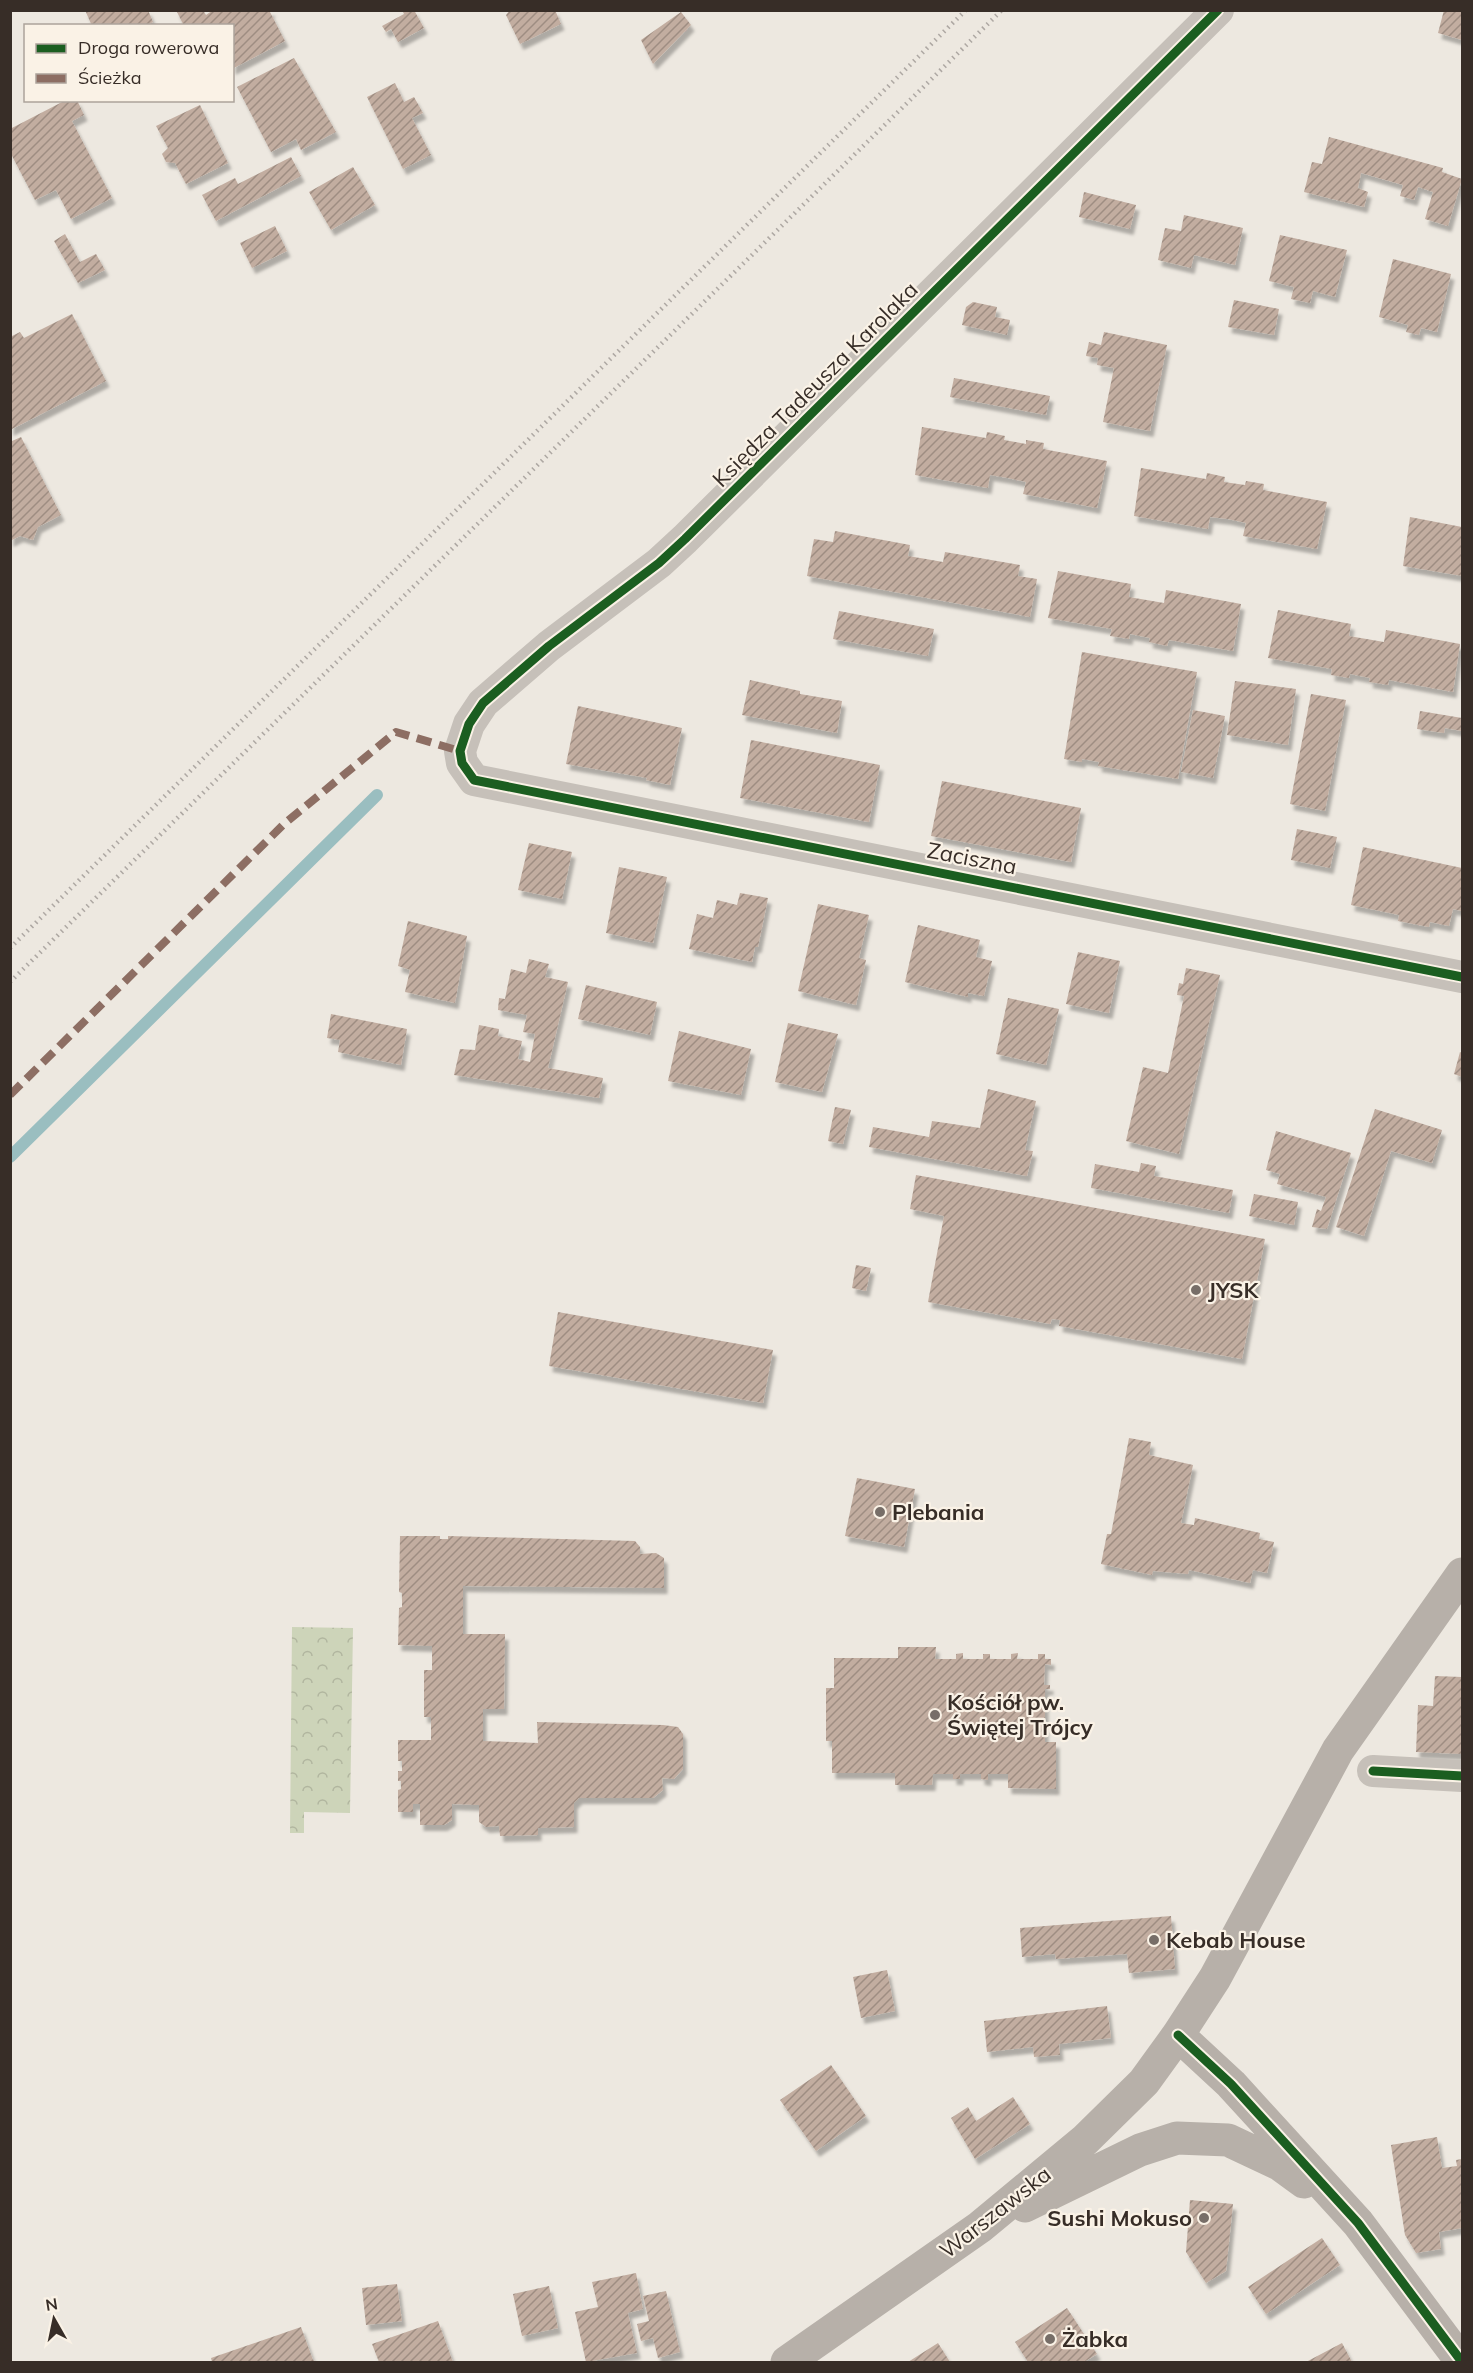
<svg xmlns="http://www.w3.org/2000/svg" width="1473" height="2373" font-family="Mulish,sans-serif">
<style>
.forest{fill:url(#forest-crowns)}
.lines{fill:none;stroke-linecap:round;stroke-linejoin:round}
.stream{stroke:#9abec0;stroke-width:12}
.building{fill:url(#building-hatch);filter:url(#shadow)}
.street{stroke:#c6c0b9;stroke-width:32}
.secondary{stroke:#b7b0a9;stroke-width:33}
.rail{stroke:#aea8a3;stroke-width:4.5;stroke-dasharray:1.5 4.5;stroke-linecap:butt}
.quiet{stroke:#8d6e63;stroke-width:8;stroke-dasharray:15 8;stroke-linecap:butt}
.cycleway-casing{stroke:#faf2e6;stroke-width:13}
.cycleway{stroke:#1b5e20;stroke-width:9}
.poi-dot{fill:#776e68;stroke:#faf2e6;stroke-width:2}
.labels{text-anchor:middle;stroke-width:4.5;stroke-linejoin:round;paint-order:stroke}
.street-label{font-size:22px;fill:#372d27;stroke:#faf2e6}
.poi-label{font-size:22px;font-weight:bold;fill:#372d27;stroke:#faf2e6;text-anchor:start}
</style>
<defs>
<pattern id="forest-crowns" width="20" height="18" patternUnits="userSpaceOnUse" patternTransform="scale(1.5)"><rect width="20" height="18" fill="#cdd4b9"/><path d="M2 6a3 3 0 1 1 6 0M12 15a3 3 0 1 1 6 0" fill="none" stroke="#b1b69f"/></pattern>
<pattern id="building-hatch" width="6" height="6" patternUnits="userSpaceOnUse" patternTransform="scale(1.5)"><rect width="6" height="6" fill="#c2ada0"/><path d="M-1 1l2-2M0 6l6-6M5 7l2-2" fill="none" stroke="#9e8d82"/></pattern>
<filter id="shadow"><feDropShadow dx="3.5" dy="6" stdDeviation="1.5" flood-color="#0004"/></filter>
</defs>
<rect width="100%" height="100%" fill="#ede8e0"/>
<path class="forest" d="M292 1627 353 1628 350 1813 304 1812V1833H290Z"/>
<g class="lines">
<path class="stream" d="M10 1157 377 795"/>
</g>
<path class="building" d="M85 10H148L153 22 145 26H92Z
M176 10H203L206 15 213 10H273L270 12 285 41 232 69V26H184Z
M402 10H414L424 28 398 42 391 29 386 32 382 26 404 14Z
M510 10H555L561 24 520 44 506 15Z
M1444 10H1462V40L1438 33Z
M681 12 691 25 653 64 641 40Z
M294 58 336 132 301 150 296 139 271 152 237 87Z
M395 83 404 102 414 97 423 113 412 118 431 155 403 169 367 97Z
M66 100H77L84 115 72 121 112 198 71 219 56 190 35 200 10 152V129Z
M200 105 228 163 186 184 175 163 166 162 162 154 168 148 156 126Z
M1329 137 1443 168 1442 172 1462 179 1448 226 1425 219 1433 192 1418 187 1414 200 1400 196 1403 185 1361 173 1358 188 1368 192 1364 207 1304 192 1312 162 1322 164Z
M291 157 301 176 216 221 202 195 235 178 238 184Z
M353 167 375 205 331 230 309 192Z
M1084 192 1136 205 1130 229 1079 217Z
M1184 215 1243 228 1235 265 1194 255 1191 268 1158 260 1165 228 1181 231Z
M275 226 287 251 252 268 240 243Z
M65 234 80 262 96 254 105 270 78 283 54 241Z
M1280 235 1347 250 1335 297 1313 291 1310 303 1291 299 1294 287 1269 281Z
M1393 259 1451 274 1437 332 1421 328 1419 335 1406 332 1408 325 1379 317Z
M1234 300 1279 309 1274 335 1228 327Z
M973 302 997 307 995 317 1010 320 1007 335 962 325 966 307Z
M72 314 106 381 10 430V337L20 332 24 338Z
M1104 332 1167 345 1150 431 1103 422 1114 368 1097 365 1098 358 1086 356 1089 342 1101 345Z
M954 378 1050 396 1046 415 950 397Z
M922 427 986 438 987 432 1005 436 1004 440 1026 444V440L1044 443 1043 449 1107 461 1097 508 1023 494 1026 482 1008 478 990 475 988 488 915 475Z
M10 437 12 441 21 437 61 515 38 527 33 540 20 536 10 541Z
M1141 468 1206 479 1207 473 1225 477 1224 482 1245 485 1246 481 1264 484 1263 490 1327 502 1317 549 1243 536 1246 523 1228 519 1210 517 1208 529 1134 516Z
M1410 517 1462 527V576L1403 566Z
M835 531 910 545 908 556 926 559 943 562 945 552 1020 565 1018 576 1037 579 1030 617 807 576 814 539 833 542Z
M1058 571 1131 584 1129 597 1164 603 1166 590 1241 604 1233 651 1169 640 1167 646 1149 642 1150 638 1130 634 1129 639 1110 636 1112 629 1048 618Z
M1278 610 1351 624 1349 636 1384 642 1386 630 1460 644 1453 692 1389 680 1388 685 1369 682 1370 678 1350 674 1349 678 1331 675 1332 669 1268 658Z
M839 611 934 629 928 656 833 639Z
M1082 652 1197 672 1178 779 1098 766 1099 762 1082 759V762L1064 759Z
M750 680 800 691V694L842 701 837 733 742 715Z
M1235 681 1296 689 1288 745 1227 735Z
M1311 694 1346 700 1325 811 1290 804Z
M578 706 682 728 670 785 646 780 647 778 566 764Z
M1193 710 1225 716 1213 778 1181 772Z
M1420 711 1462 718V731L1445 728 1444 733 1417 729Z
M751 740 880 765 869 822 740 798Z
M942 781 1081 808 1071 862 931 836Z
M1297 829 1337 837 1330 868 1291 860Z
M529 843 572 852 562 899 518 890Z
M1363 847 1462 868V911L1453 909 1449 926 1430 922 1429 927 1398 921 1399 915 1351 905Z
M619 867 667 877 653 943 606 933Z
M740 893 768 898 758 947H755L752 962 689 949 697 914 713 918 717 900 737 905Z
M818 904 869 915 859 958 866 960 856 1005 798 991Z
M408 921 467 936 455 1003 405 992 410 970 398 966Z
M918 925 980 940 976 957 992 961 984 996 968 993V997L905 982Z
M1078 952 1120 961 1109 1013 1066 1004Z
M529 959 549 964 545 977 568 982 548 1068 603 1078 599 1098 454 1075 460 1049 475 1050 479 1025 499 1029 498 1036 522 1041 518 1059 530 1062 535 1034 523 1032 527 1015 498 1010 499 998 505 999 511 969 526 973Z
M1186 968 1220 975 1179 1154 1126 1141 1143 1067 1168 1073 1184 996 1177 995 1179 983 1183 984Z
M586 985 657 1002 650 1035 578 1019Z
M1008 998 1059 1009 1046 1065 996 1054Z
M331 1014 407 1029 401 1065 338 1052 340 1040 327 1038Z
M788 1023 838 1034 822 1092 775 1082Z
M679 1031 751 1049 741 1095 668 1081Z
M1460 1052 1462 1053V1077L1454 1074Z
M988 1089 1036 1101 1025 1150 1033 1151 1027 1176 869 1147 873 1127 929 1137 932 1121 980 1128Z
M835 1107 851 1110 843 1144 828 1141Z
M1375 1109 1442 1130 1432 1163 1391 1151 1364 1236 1336 1227Z
M1276 1131 1351 1153 1327 1229 1312 1227 1317 1209 1321 1211 1326 1197 1277 1184 1280 1174 1266 1170Z
M1141 1163 1156 1166 1154 1176 1233 1190 1229 1213 1091 1188 1095 1164 1139 1172Z
M916 1175 1265 1239 1242 1359 1059 1326 1060 1320 1052 1319 1050 1324 928 1302 944 1216 910 1209Z
M1254 1194 1298 1202 1294 1225 1249 1216Z
M856 1265 871 1268 866 1291 852 1288Z
M558 1312 773 1350 763 1403 549 1366Z
M1129 1438 1151 1442 1149 1455 1193 1465 1181 1523 1194 1525 1195 1518 1260 1533 1259 1539 1274 1542 1267 1573 1253 1570 1250 1583 1189 1570 1188 1574 1153 1571 1152 1575 1101 1564 1107 1534H1111Z
M857 1478 915 1489 904 1547 845 1536Z
M400 1536H440V1539H448V1536L635 1541 640 1547V1554L656 1553 664 1558V1588L463 1586V1634H505L504 1709H483V1741L538 1743 537 1722 663 1725 678 1727 683 1734V1769L674 1779 662 1778 663 1790 653 1798H579L574 1803V1827L538 1828V1835L500 1836 499 1826 486 1827 479 1822V1805L452 1804V1820L444 1825H420V1804H413V1812H398V1790L401 1789V1781H398V1771H402V1761H398V1740H431V1717H424V1670H432V1646L398 1645 399 1608 402 1607V1593L399 1592Z
M898 1647H936L935 1659H956V1654L963 1653V1659H983V1654H990V1659H1011V1654L1018 1653 1017 1659H1038V1654H1045V1659H1051V1665L1045 1664 1044 1685H1050V1689H1045V1742H1056V1789L1008 1788V1774H988V1780L981 1779V1774H960V1779H953V1774H933L932 1785H895V1773H832V1741H826V1688H834V1658H898Z
M1435 1676 1462 1677V1754L1416 1752 1418 1705 1433 1706Z
M1171 1916 1175 1969 1129 1973 1127 1954 1056 1959 1055 1954 1022 1957 1020 1928Z
M887 1970 895 2011 861 2018 853 1977Z
M1107 2006 1111 2038 1059 2044 1060 2055 1034 2057 1033 2047 987 2052 984 2021Z
M831 2065 866 2116 816 2151 780 2100Z
M1013 2097 1030 2124 975 2159 951 2118 968 2107 976 2121Z
M1437 2137 1442 2168 1457 2166 1456 2160 1462 2159V2228L1439 2232 1441 2249 1416 2253 1405 2235 1391 2145Z
M1190 2200 1233 2204 1226 2271 1206 2283 1186 2252Z
M1322 2238 1340 2265 1266 2314 1248 2287Z
M636 2273 643 2309 628 2313 637 2353 586 2362 575 2312 598 2307 592 2282Z
M397 2284 402 2321 366 2325 362 2288Z
M549 2286 558 2328 522 2336 513 2294Z
M666 2291 680 2352 658 2358 653 2338 641 2341 637 2324 649 2321 643 2296Z
M1067 2308 1097 2354 1084 2362H1028L1015 2342Z
M438 2321 453 2362H379L372 2344Z
M301 2327 313 2360 316 2362H212L211 2358Z
M938 2343 950 2362H908Z
M1342 2343 1352 2362H1306Z"/>
<g class="lines">
<path class="street" d="M1218 10 685 539 659 563 549 646 483 703 469 724 460 751 462 763 474 780 1462 977
M1373 1771 1462 1776"/>
<path class="secondary" d="M1178 2035 1231 2084 1358 2223 1462 2362
M1025 2206 1140 2150 1177 2138 1228 2140 1279 2164 1304 2182
M787 2362 980 2227 1085 2140 1144 2082 1178 2035 1215 1978 1338 1750 1462 1574"/>
<path class="rail" d="M10 948 966 10
M10 982 1002 10"/>
<path class="quiet" d="M10 1095 284 824 396 732 460 751"/>
<defs>
<path id="cycleway" d="M1218 10 685 539 659 563 549 646 483 703 469 724 460 751 462 763 474 780 1462 977
M1373 1771 1462 1776
M1178 2035 1231 2084 1358 2223 1462 2362"/>
</defs>
<use href="#cycleway" class="cycleway-casing"/>
<use href="#cycleway" class="cycleway"/>
</g>
<g class="poi-dot">
<circle cx="1196" cy="1290" r="6"/>
<circle cx="880" cy="1512" r="6"/>
<circle cx="935" cy="1715" r="6"/>
<circle cx="1154" cy="1940" r="6"/>
<circle cx="1204" cy="2218" r="6"/>
<circle cx="1050" cy="2339" r="6"/>
</g>
<g class="labels">
<g class="street-label">
<text transform="translate(815 384) rotate(-45)" y="8">Księdza Tadeusza Karolaka</text>
<text transform="translate(972 858) rotate(11)" y="8">Zaciszna</text>
<text transform="translate(995 2212) rotate(-38)" y="8">Warszawska</text>
</g>
<g class="poi-label">
<text x="1208" y="1298">JYSK</text>
<text x="892" y="1520">Plebania</text>
<text x="947" y="1710">Kościół pw.<tspan x="947" dy="25">Świętej Trójcy</tspan></text>
<text x="1166" y="1948">Kebab House</text>
<text x="1192" y="2226" text-anchor="end">Sushi Mokuso</text>
<text x="1062" y="2347">Żabka</text>
</g>
</g>
<rect width="1473" height="2373" fill="none" stroke="#372d27" stroke-width="24"/>
<rect x="24" y="24" width="210" height="78" fill="#faf2e6" stroke="#aca39a" stroke-width="1.5"/>
<rect x="36" y="44" width="30" height="9" fill="#1b5e20" stroke="#aca39a" stroke-width="1.5"/>
<text x="78" y="54" font-size="18" fill="#372d27">Droga rowerowa</text>
<rect x="36" y="74" width="30" height="9" fill="#8d6e63" stroke="#aca39a" stroke-width="1.5"/>
<text x="78" y="84" font-size="18" fill="#372d27">Ścieżka</text>
<g transform="translate(54 2319) rotate(351)" stroke="#faf2e6" stroke-width="4.5" paint-order="stroke">
<path d="M0-4.5L10 22L0 15L-10 22Z" fill="#372d27"/>
<text y="-9" font-size="16" font-weight="bold" text-anchor="middle" fill="#372d27">N</text>
</g>
</svg>
